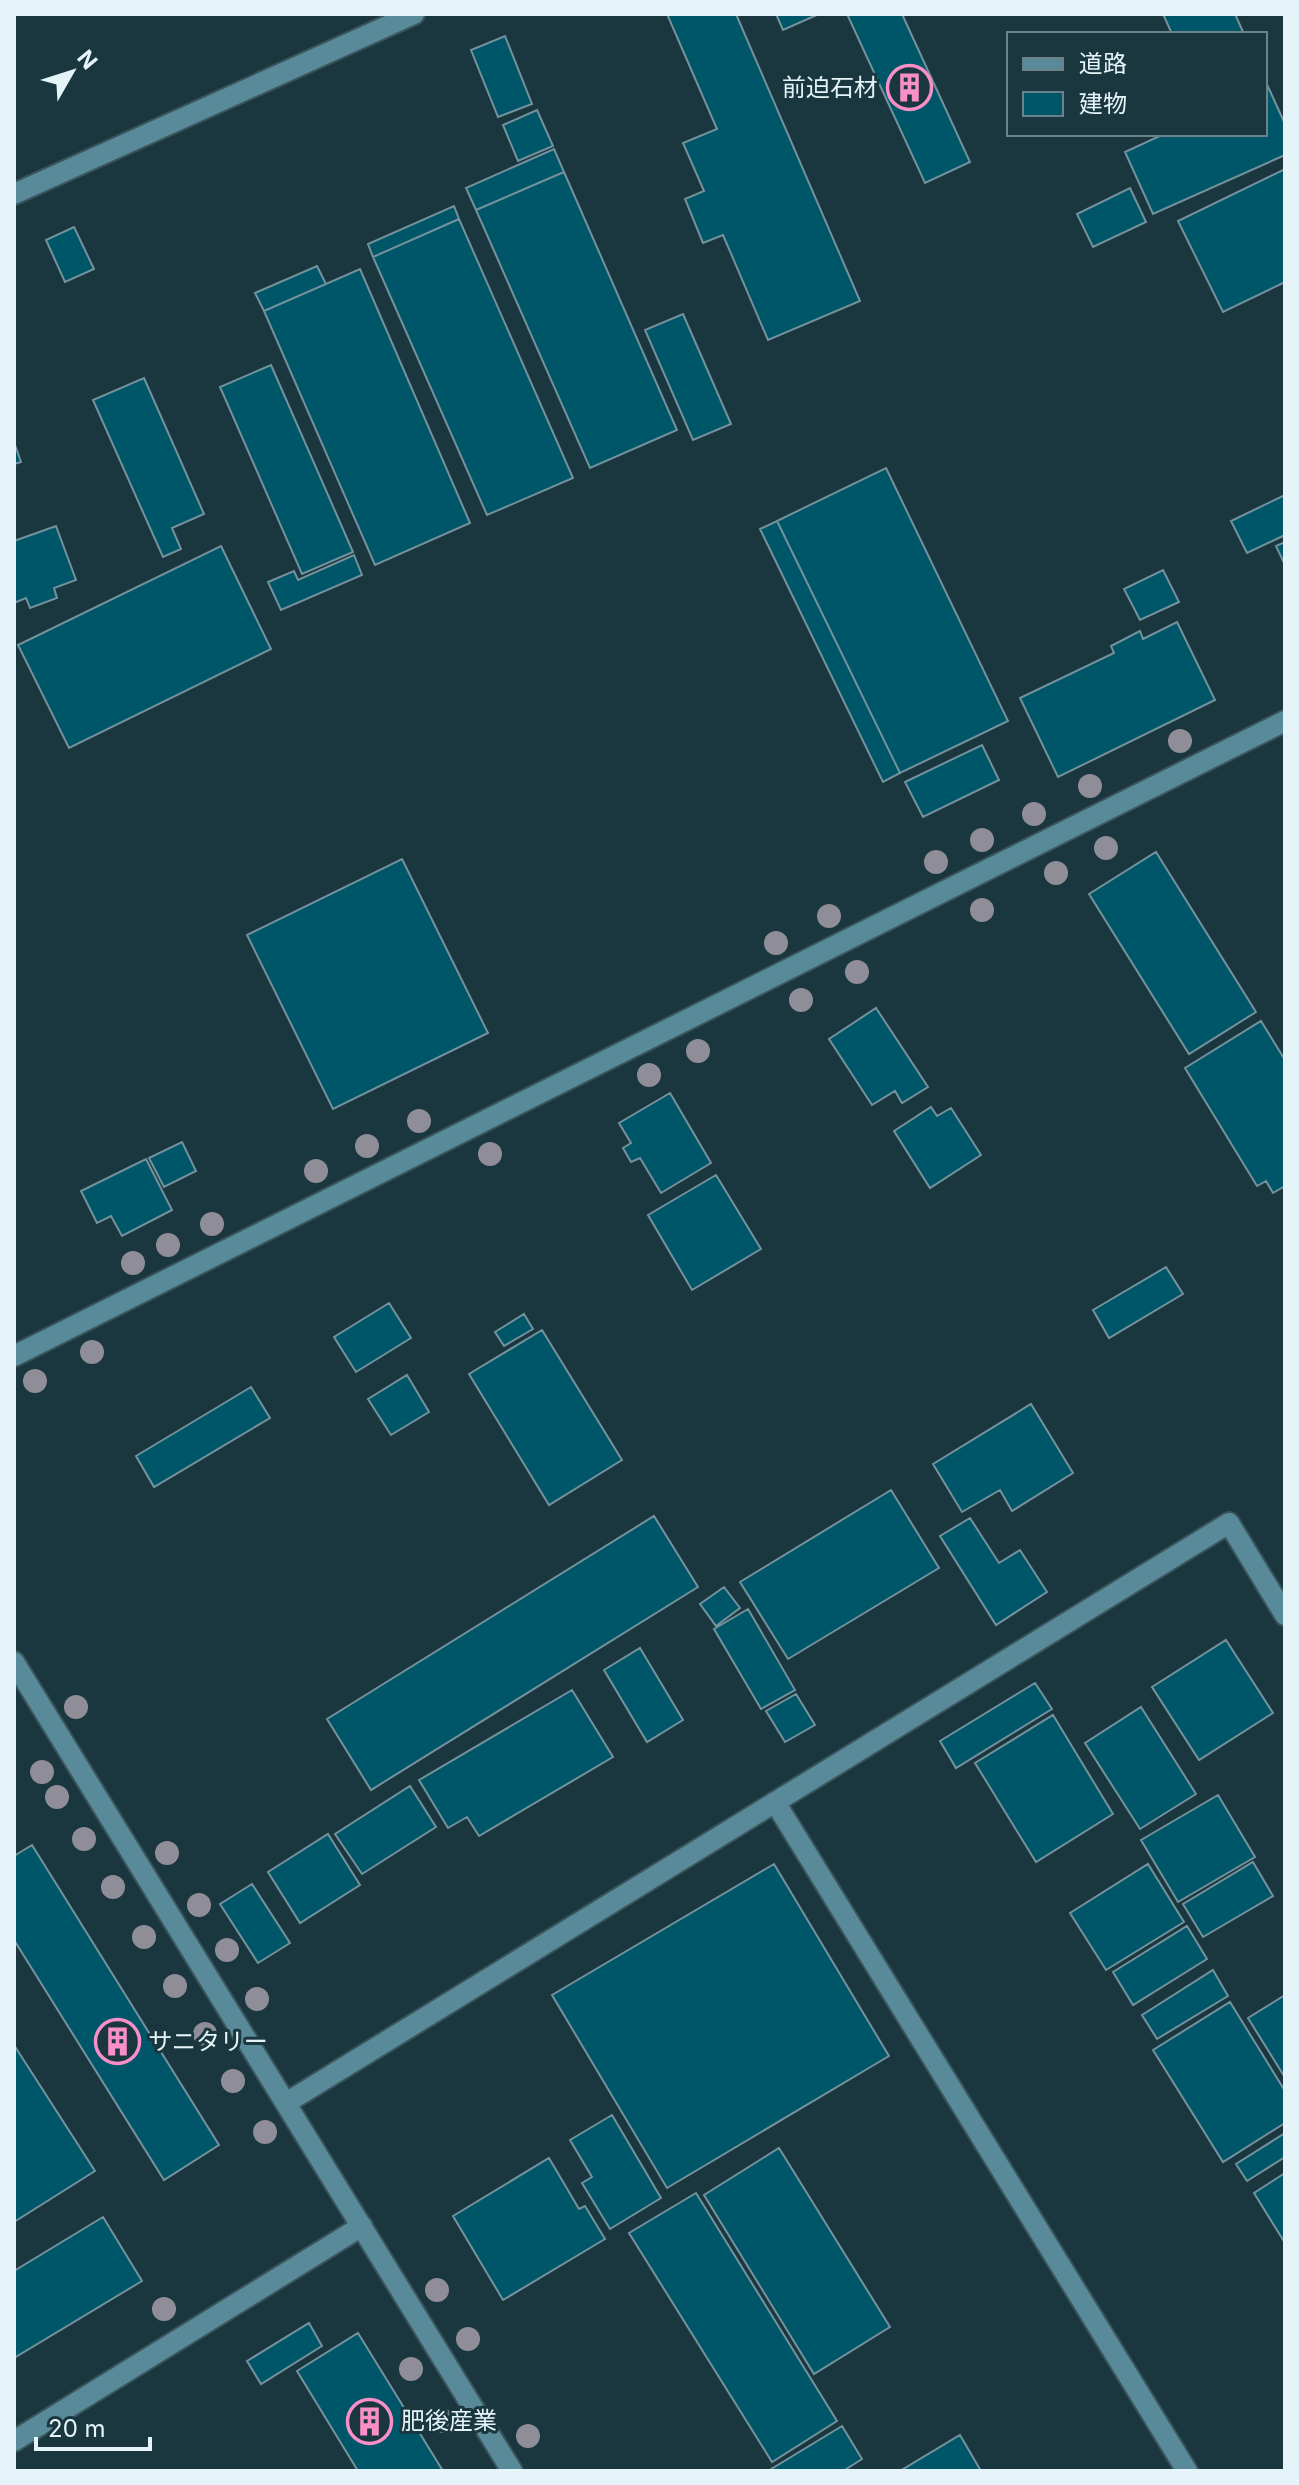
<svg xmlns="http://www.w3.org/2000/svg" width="1299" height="2485" font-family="Inter,'Noto Sans JP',sans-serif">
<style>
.building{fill:#005669;stroke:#74929c;stroke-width:2}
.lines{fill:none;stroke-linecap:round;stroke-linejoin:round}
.minor-casing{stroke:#3a545c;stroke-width:24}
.minor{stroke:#588a99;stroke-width:20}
.tree{fill:#8f8e98}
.labels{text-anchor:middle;stroke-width:6;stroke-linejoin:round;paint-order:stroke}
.poi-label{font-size:24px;fill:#e4f4f9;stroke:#1a363e;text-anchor:start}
</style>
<rect width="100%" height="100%" fill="#1a363e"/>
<path class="building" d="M667 14H736L860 301 768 340 723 235 703 243 685 199 704 191 683 143 717 129Z
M776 14H819L783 30Z
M847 14H902L970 162 925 183Z
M1163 14H1235L1244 34H1172Z
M505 36 532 104 498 117 471 50Z
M1265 80 1285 124V155L1153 214 1125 152 1164 134H1265Z
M537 110 553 146 518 161 503 125Z
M554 149 564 172 476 210 466 188Z
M1285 169V282L1223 312 1178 221Z
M564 172 677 430 590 468 476 210Z
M1130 188 1146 222 1093 247 1077 214Z
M454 206 459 219 373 257 368 244Z
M459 219 573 478 487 515 373 257Z
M74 227 94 269 65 282 46 240Z
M317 266 326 284 264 311 255 293Z
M360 269 470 523 375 565 264 311Z
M683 314 731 424 693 440 645 330Z
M271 365 353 552 302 574 220 387Z
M144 378 204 514 172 528 181 549 163 557 93 400Z
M14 442 21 462 14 464Z
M886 468 1008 721 900 773 777 521Z
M1285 495V535L1247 553 1231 521Z
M777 521 900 773 883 782 760 529Z
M56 526 76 580 54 588 57 598 30 608 26 598 14 603V541Z
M1285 542V565L1276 546Z
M221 546 271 649 69 748 18 645Z
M354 555 362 575 281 610 268 582 294 571 298 580Z
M1163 570 1179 602 1140 620 1124 589Z
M1177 622 1215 700 1058 777 1020 698 1114 653 1111 646 1140 631 1143 639Z
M982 745 999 780 923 817 905 782Z
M1156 852 1256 1012 1189 1054 1089 894Z
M402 859 488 1033 333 1109 247 935Z
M876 1008 928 1087 902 1103 895 1091 872 1105 829 1039Z
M1261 1021 1285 1060V1186L1273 1193 1266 1181 1257 1186 1185 1068Z
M670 1093 711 1163 661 1193 640 1158 631 1162 623 1148 631 1143 619 1123Z
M931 1107 937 1116 951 1108 981 1155 930 1188 894 1131Z
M182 1142 196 1171 164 1187 149 1158Z
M146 1159 172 1210 122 1236 111 1216 97 1223 81 1191Z
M716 1175 761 1249 692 1290 648 1215Z
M1166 1267 1183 1294 1109 1338 1093 1310Z
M389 1303 411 1338 356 1372 334 1337Z
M524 1314 533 1329 504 1346 495 1332Z
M542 1330 622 1460 549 1505 469 1374Z
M407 1375 429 1412 391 1435 368 1399Z
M251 1387 270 1418 154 1487 136 1456Z
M1031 1404 1073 1473 1012 1511 1000 1490 962 1512 933 1464Z
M891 1490 939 1568 788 1659 740 1582Z
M654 1516 698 1587 371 1790 327 1719Z
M970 1518 999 1563 1020 1550 1047 1592 996 1625 940 1536Z
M724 1587 740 1608 716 1626 700 1604Z
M748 1609 795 1690 761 1709 714 1629Z
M1226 1640 1273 1713 1199 1760 1152 1687Z
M640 1648 683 1720 647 1742 604 1670Z
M1035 1683 1052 1709 956 1768 940 1741Z
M572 1690 613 1757 479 1836 467 1817 448 1828 419 1780Z
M796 1694 815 1725 785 1742 766 1711Z
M1141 1707 1196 1794 1140 1829 1085 1743Z
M1053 1715 1113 1814 1036 1862 975 1763Z
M410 1786 436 1827 362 1874 335 1834Z
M1218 1795 1255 1857 1178 1902 1141 1840Z
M328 1834 360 1885 300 1923 268 1872Z
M32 1845 219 2145 164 2180 14 1940V1856Z
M1253 1862 1273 1896 1203 1937 1183 1904Z
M774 1864 889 2056 667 2188 552 1995Z
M1148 1864 1184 1922 1106 1970 1070 1913Z
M252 1884 290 1943 258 1963 220 1904Z
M1187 1926 1207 1959 1133 2005 1113 1972Z
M1213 1970 1228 1996 1157 2039 1142 2015Z
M1285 1995V2076H1284L1248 2018Z
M1230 2002 1285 2091V2123L1223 2162 1153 2050Z
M14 2045 95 2171 14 2222Z
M612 2115 661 2198 610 2229 582 2183 592 2177 570 2140Z
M1285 2133V2157L1247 2181 1236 2164Z
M779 2148 890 2327 814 2374 704 2195Z
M549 2158 579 2209 585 2206 605 2239 503 2300 453 2216Z
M1285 2173V2243L1254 2193Z
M696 2193 837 2421 772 2462 629 2233Z
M103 2217 142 2281 14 2358V2271Z
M309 2323 322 2346 261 2384 247 2361Z
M358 2333 443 2471H358L297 2371Z
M842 2426 862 2459 843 2471H768Z
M960 2435 981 2471H900Z"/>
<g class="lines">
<defs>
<path id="minor" d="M14 194 414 14
M14 1356 1285 721
M14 1662 512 2471
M775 1802 1187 2471
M286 2103 1229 1523 1285 1615
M14 2441 362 2226"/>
</defs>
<use href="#minor" class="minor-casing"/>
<use href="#minor" class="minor"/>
</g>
<g class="tree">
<circle cx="1180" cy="741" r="12"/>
<circle cx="1090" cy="786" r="12"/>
<circle cx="1034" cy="814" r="12"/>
<circle cx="982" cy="840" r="12"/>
<circle cx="1106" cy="848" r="12"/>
<circle cx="936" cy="862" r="12"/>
<circle cx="1056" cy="873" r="12"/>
<circle cx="982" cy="910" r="12"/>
<circle cx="829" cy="916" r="12"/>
<circle cx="776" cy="943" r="12"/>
<circle cx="857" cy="972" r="12"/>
<circle cx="801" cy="1000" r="12"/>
<circle cx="698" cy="1051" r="12"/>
<circle cx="649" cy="1075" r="12"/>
<circle cx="419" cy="1121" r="12"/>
<circle cx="367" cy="1146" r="12"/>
<circle cx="490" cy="1154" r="12"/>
<circle cx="316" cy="1171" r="12"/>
<circle cx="212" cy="1224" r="12"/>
<circle cx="168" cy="1245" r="12"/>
<circle cx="133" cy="1263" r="12"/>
<circle cx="92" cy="1352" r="12"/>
<circle cx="35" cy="1381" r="12"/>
<circle cx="76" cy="1707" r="12"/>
<circle cx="42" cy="1772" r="12"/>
<circle cx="57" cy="1797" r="12"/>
<circle cx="84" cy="1839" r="12"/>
<circle cx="167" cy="1853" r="12"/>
<circle cx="113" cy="1887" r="12"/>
<circle cx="199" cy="1905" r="12"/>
<circle cx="144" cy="1937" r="12"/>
<circle cx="227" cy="1950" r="12"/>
<circle cx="175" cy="1986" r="12"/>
<circle cx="257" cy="1999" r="12"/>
<circle cx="205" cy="2034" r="12"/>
<circle cx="233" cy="2081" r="12"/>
<circle cx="265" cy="2132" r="12"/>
<circle cx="437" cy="2290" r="12"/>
<circle cx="164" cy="2309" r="12"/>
<circle cx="468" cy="2339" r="12"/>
<circle cx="411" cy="2369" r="12"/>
<circle cx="444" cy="2421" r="12"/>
<circle cx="528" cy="2436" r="12"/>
</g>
<defs>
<symbol id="building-ring" viewBox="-11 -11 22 22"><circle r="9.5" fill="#1a363e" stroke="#f98fc9" stroke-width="1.5"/><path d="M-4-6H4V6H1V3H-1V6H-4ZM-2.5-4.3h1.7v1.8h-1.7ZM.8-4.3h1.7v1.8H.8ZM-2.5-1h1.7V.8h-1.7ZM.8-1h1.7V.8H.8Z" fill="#f98fc9"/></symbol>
</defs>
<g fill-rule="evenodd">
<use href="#building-ring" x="884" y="62" width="51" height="51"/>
<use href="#building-ring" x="92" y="2016" width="51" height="51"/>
<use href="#building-ring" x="344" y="2396" width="51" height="51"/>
</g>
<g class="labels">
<g class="poi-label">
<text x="878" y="96" text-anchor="end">前迫石材</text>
<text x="148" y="2050">サニタリー</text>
<text x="401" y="2429">肥後産業</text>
</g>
</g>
<rect width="1299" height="2485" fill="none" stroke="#e4f4f9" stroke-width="32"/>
<rect x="1007" y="32" width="260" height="104" fill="#1a363e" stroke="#6b8289" stroke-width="2"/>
<rect x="1023" y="58" width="40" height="12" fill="#588a99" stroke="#6b8289" stroke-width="2"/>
<text x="1079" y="72" font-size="24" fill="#e4f4f9">道路</text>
<rect x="1023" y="92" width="40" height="24" fill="#005669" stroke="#6b8289" stroke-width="2"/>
<text x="1079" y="112" font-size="24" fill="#e4f4f9">建物</text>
<g transform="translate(72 72) rotate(51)" stroke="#1a363e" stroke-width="6" paint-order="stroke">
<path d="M0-6L14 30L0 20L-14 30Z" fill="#e4f4f9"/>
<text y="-12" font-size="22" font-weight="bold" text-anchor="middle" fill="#e4f4f9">N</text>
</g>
<path d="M36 2437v12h114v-12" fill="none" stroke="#e4f4f9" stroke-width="4"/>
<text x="48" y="2437" font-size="24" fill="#e4f4f9" stroke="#1a363e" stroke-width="6" paint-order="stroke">20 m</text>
</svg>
